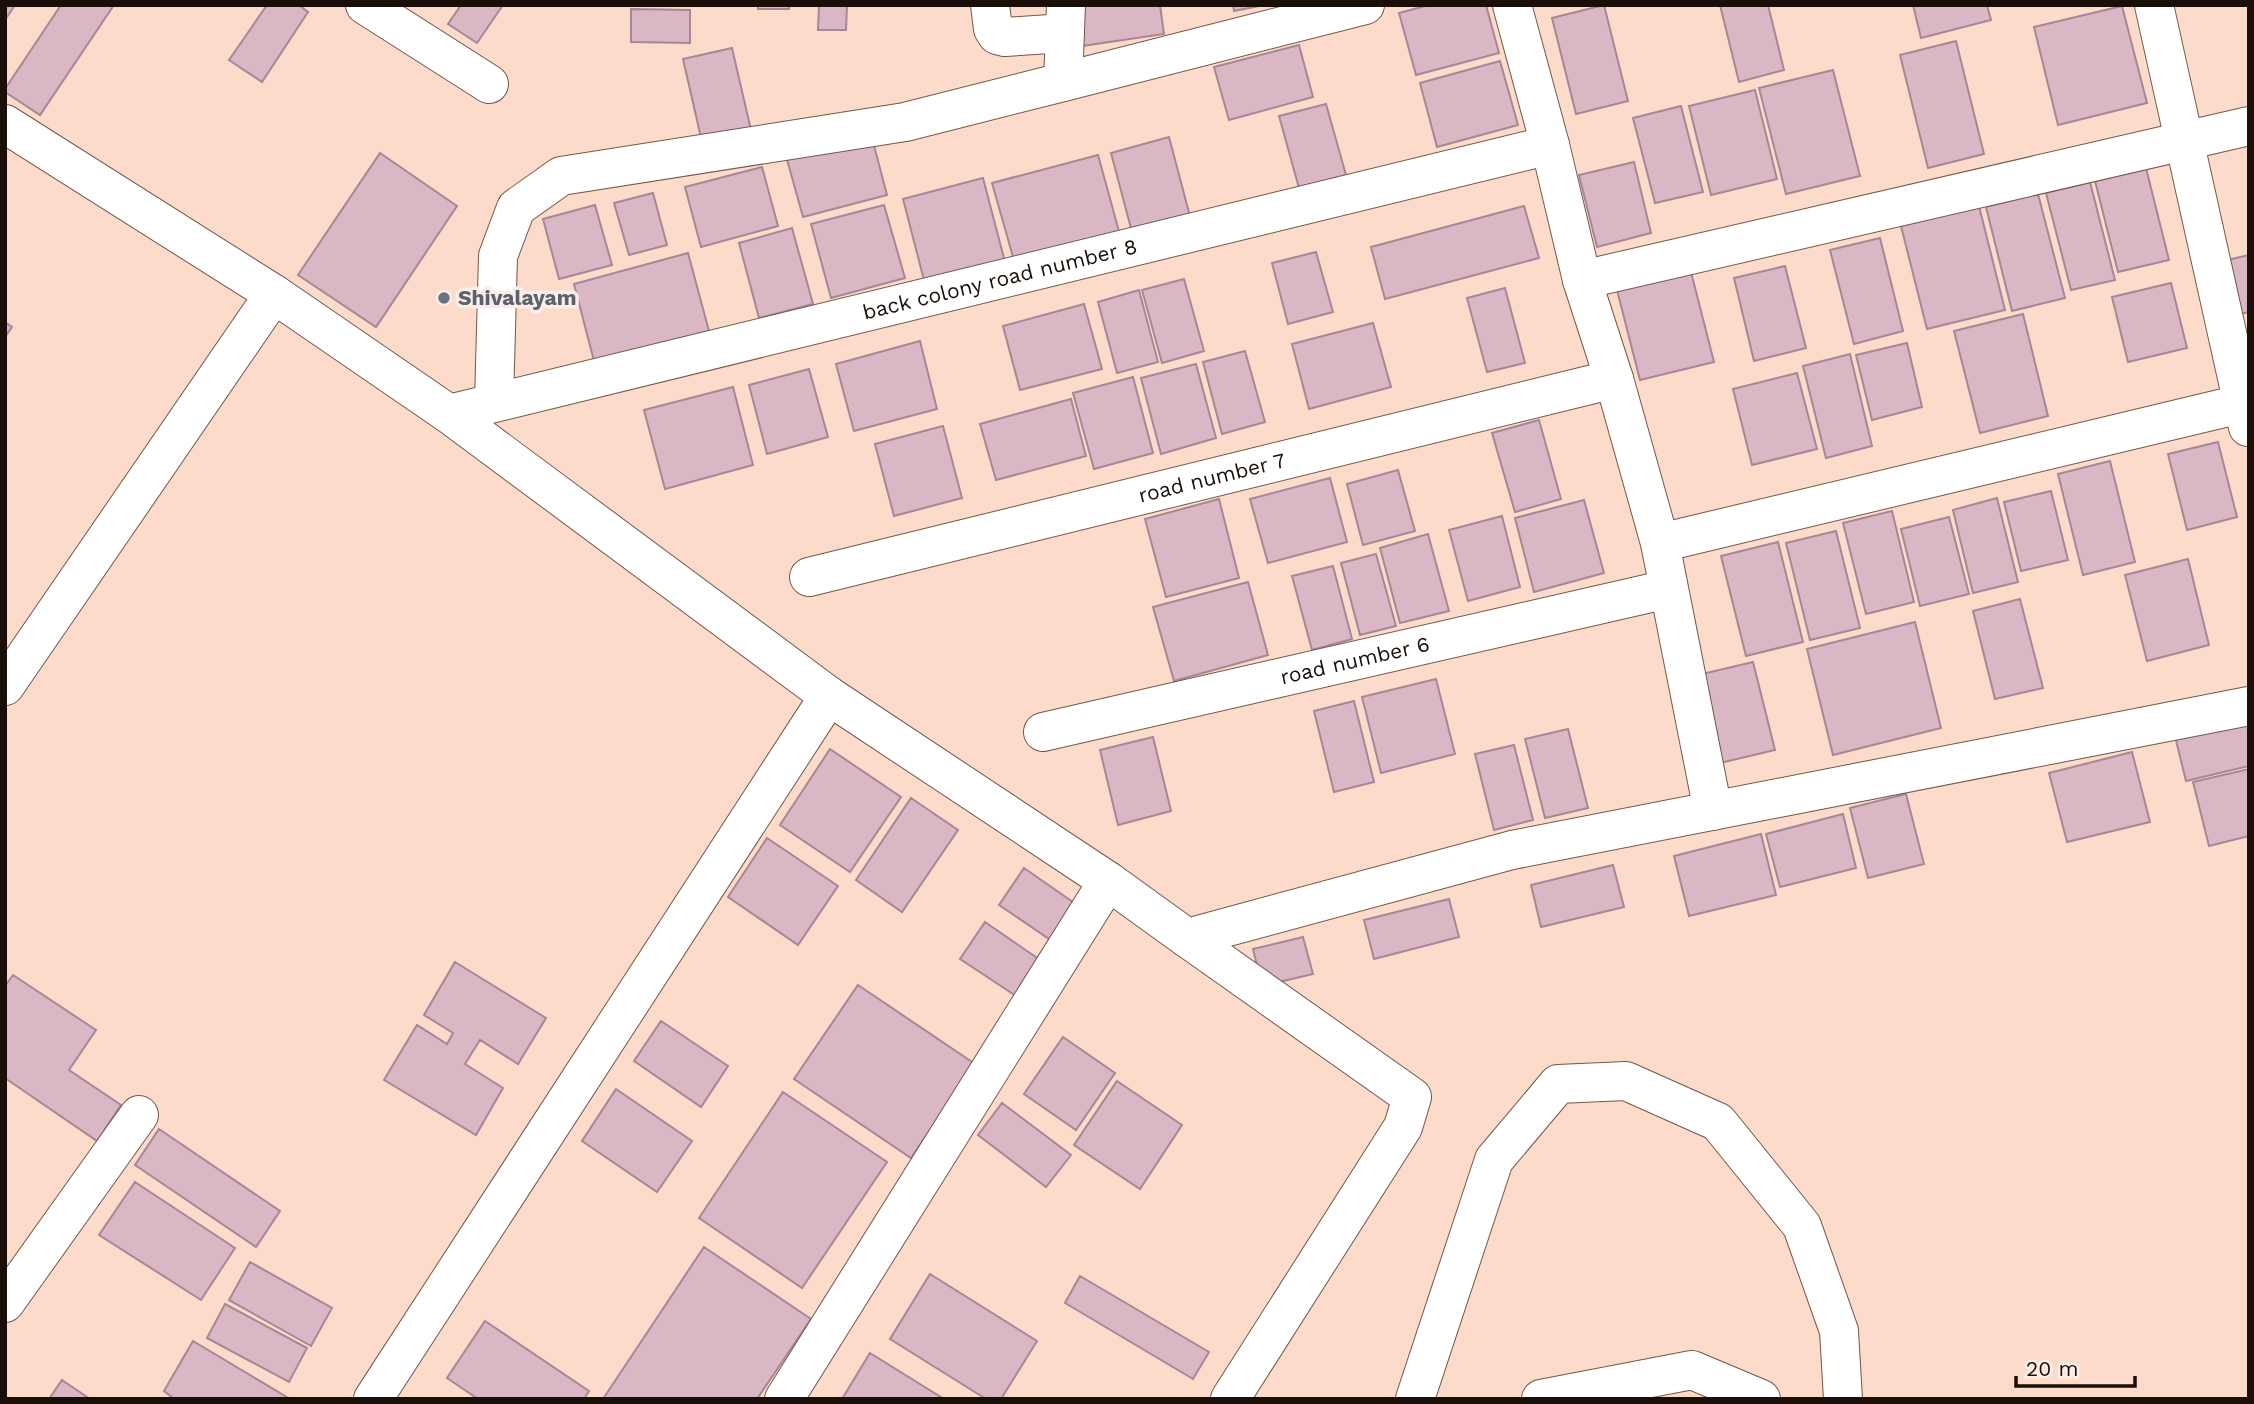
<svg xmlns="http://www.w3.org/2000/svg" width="2254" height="1404" font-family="'Work Sans',sans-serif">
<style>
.building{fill:#d9b7c5;stroke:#a78795;stroke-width:2}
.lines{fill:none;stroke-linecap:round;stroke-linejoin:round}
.minor-casing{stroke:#745749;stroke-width:40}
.minor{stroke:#fff;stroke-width:38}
.worship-dot{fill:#6b7280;stroke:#fbede7;stroke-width:2.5}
.labels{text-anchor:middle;stroke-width:7;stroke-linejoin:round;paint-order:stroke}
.street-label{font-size:21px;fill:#190e08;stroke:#fbede7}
.worship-label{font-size:21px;font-weight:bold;fill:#5b616d;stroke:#fbede7;text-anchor:start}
</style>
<rect width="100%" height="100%" fill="#fddbcb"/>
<path class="building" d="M5 5H15L5 20Z
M61 5H114L40 115 5 92V89Z
M267 5H299L308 12 262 82 229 60Z
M461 5H503L477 43 448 24Z
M758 5H789V9H758Z
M819 5H847L846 30H818Z
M1076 5H1160L1164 34 1082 46Z
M1233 5H1264L1234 11Z
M1429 5H1486L1499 53 1416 75 1399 13Z
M1604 5 1628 101 1576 114 1552 18Z
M1720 5H1768L1784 70 1739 82Z
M1913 5H1987L1991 20 1921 38Z
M2122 6 2147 103 2058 125 2034 27Z
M631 9 690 10V43L631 42Z
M1956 41 1984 154 1928 168 1900 55Z
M1299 45 1313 97 1229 120 1214 67Z
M732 48 751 130 702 142 683 59Z
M1500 61 1518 125 1437 147 1420 83Z
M1833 70 1860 176 1786 194 1759 88Z
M1755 90 1777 179 1711 195 1689 106Z
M1326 104 1346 175 1299 188 1279 116Z
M1681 106 1703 192 1655 203 1633 118Z
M871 134 887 195 803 217 786 156Z
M1169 137 1191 220 1133 236 1111 153Z
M380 153 457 206 376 327 298 275Z
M1098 155 1120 235 1015 264 992 183Z
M1634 162 1651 233 1597 247 1579 175Z
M762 167 778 226 701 247 685 187Z
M2146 168 2169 260 2118 272 2095 181Z
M983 178 1005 262 925 284 903 199Z
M2090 182 2115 280 2071 290 2046 193Z
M653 193 667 245 629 255 614 203Z
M2038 194 2065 298 2012 311 1986 207Z
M595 205 612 265 559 279 543 219Z
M884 205 905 278 831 298 811 224Z
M1524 206 1539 258 1385 299 1371 247Z
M1979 206 2005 310 1927 329 1901 226Z
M792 228 813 304 759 318 739 243Z
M1880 238 1903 331 1854 344 1830 250Z
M1316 252 1333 312 1288 324 1272 263Z
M688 253 709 331 594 361 574 284Z
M2249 255V312L2240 314 2227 260Z
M1785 266 1806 348 1754 361 1734 278Z
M1691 272 1714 362 1640 380 1617 290Z
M1184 279 1204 351 1162 363 1142 290Z
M2171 283 2187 348 2128 362 2112 297Z
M1505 288 1525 363 1487 372 1467 298Z
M1139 290 1158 362 1117 373 1098 302Z
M1084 304 1102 369 1020 390 1003 326Z
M2023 314 2048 416 1980 433 1954 331Z
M5 322 12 327 5 337Z
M1373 323 1391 387 1309 409 1292 344Z
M920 341 937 409 854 431 836 364Z
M1907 343 1922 407 1872 420 1856 355Z
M1245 351 1265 422 1222 434 1203 362Z
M1850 354 1872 446 1826 458 1803 366Z
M1196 364 1216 438 1161 454 1141 378Z
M809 369 828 437 767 454 749 385Z
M1797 373 1817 449 1752 465 1733 389Z
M1133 377 1153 453 1094 469 1073 393Z
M733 387 753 465 665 489 644 410Z
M1071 399 1086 456 996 480 980 424Z
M1539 420 1561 499 1515 512 1492 433Z
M943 426 962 498 894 516 875 444Z
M2218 442 2237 517 2187 530 2168 454Z
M2110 461 2135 562 2083 575 2058 474Z
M1398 470 1415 531 1363 545 1347 484Z
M1330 478 1347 542 1268 563 1250 499Z
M2051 491 2068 560 2021 571 2004 502Z
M1997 498 2018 582 1973 593 1953 510Z
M1219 499 1239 578 1166 597 1145 519Z
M1584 500 1604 573 1534 592 1515 518Z
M1892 511 1914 602 1866 614 1843 523Z
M1502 516 1520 587 1468 601 1449 530Z
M1949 517 1969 594 1920 606 1901 529Z
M1836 531 1860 628 1810 640 1786 543Z
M1428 534 1449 611 1400 623 1380 548Z
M1778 542 1803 642 1746 656 1721 556Z
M1376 554 1396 626 1360 635 1341 563Z
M2188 559 2209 645 2147 661 2125 575Z
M1333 566 1352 639 1312 650 1292 576Z
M1248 582 1268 655 1174 681 1153 607Z
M2020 599 2043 688 1995 699 1973 611Z
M1915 622 1941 728 1833 755 1807 649Z
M1753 662 1775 750 1720 763 1698 675Z
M1436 679 1455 754 1381 773 1362 697Z
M1354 701 1374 782 1334 792 1314 711Z
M2249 709V766L2186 781 2173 728Z
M1568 729 1588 808 1545 818 1525 739Z
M1153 737 1171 811 1118 825 1100 750Z
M1514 745 1533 820 1494 830 1475 754Z
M830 749 901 797 850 872 780 825Z
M2132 752 2150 822 2067 842 2049 773Z
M2249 769V836L2209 846 2193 782Z
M1906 794 1924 864 1868 878 1850 808Z
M911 798 958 830 902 912 856 880Z
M1843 814 1856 868 1780 887 1766 834Z
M1761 834 1776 895 1689 916 1674 856Z
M767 838 838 886 798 945 728 897Z
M1613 865 1624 907 1541 927 1531 885Z
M1024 868 1080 907 1055 943 999 905Z
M1449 899 1459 937 1374 959 1364 920Z
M985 922 1043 962 1019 998 960 959Z
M1303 937 1313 974 1262 986 1253 949Z
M455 962 546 1018 518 1064 480 1040 465 1064 503 1088 476 1135 384 1080 417 1025 447 1044 453 1033 424 1015Z
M13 975 96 1030 69 1070 121 1105 97 1141 5 1078V986Z
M858 985 975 1064 911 1158 794 1079Z
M661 1021 728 1066 701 1107 634 1061Z
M1063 1037 1115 1073 1076 1130 1024 1094Z
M1117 1081 1182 1125 1140 1189 1074 1145Z
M616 1089 692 1141 657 1192 582 1141Z
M783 1092 887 1162 802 1288 699 1218Z
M1002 1103 1071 1155 1046 1187 978 1135Z
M159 1129 280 1211 256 1247 135 1165Z
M135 1182 235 1248 201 1300 99 1235Z
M704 1247 811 1319 757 1399H603Z
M250 1262 332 1308 311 1346 229 1300Z
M930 1274 1037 1341 1001 1399H986L890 1339Z
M1080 1276 1209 1352 1193 1379 1065 1303Z
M225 1304 307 1348 289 1382 207 1338Z
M485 1321 589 1391 584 1399H478L447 1378Z
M193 1341 290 1399H174L164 1391Z
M870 1353 944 1399H842Z
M62 1380 90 1399H49Z"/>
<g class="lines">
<defs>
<g id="minor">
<path d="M365 5 489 84"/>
<path d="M990 5 993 29 997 35 1005 37 1065 33"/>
<path d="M1066 5 1063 82 1365 5"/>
<path d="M1512 5 1550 145 1582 280 1614 379 1660 543 1713 811"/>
<path d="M2154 5 2248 427"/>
<path d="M5 124 274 294 449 414 829 696 1108 881 1187 938 1512 850 2249 706"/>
<path d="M1582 280 2249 126"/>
<path d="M494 402 498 256 516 208 561 176 905 122 1063 82"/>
<path id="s1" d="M449 414 1550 145"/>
<path d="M1660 543 2249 402"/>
<path id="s2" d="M809 577 1614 379"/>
<path d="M5 686 274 294"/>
<path id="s3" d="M1043 732 1668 589"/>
<path d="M1187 938 1412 1097 1403 1127 1230 1399"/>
<path d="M5 1303 139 1115"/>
<path d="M373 1399 829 696"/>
<path d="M784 1399 1108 881"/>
<path d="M1415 1399 1494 1160 1558 1084 1626 1081 1718 1122 1802 1226 1839 1331 1843 1399"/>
<path d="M1541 1399 1692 1370 1761 1399"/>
</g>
</defs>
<use href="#minor" class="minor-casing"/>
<use href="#minor" class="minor"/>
</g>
<circle class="worship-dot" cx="444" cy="298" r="7"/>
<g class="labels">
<g class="street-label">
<text dy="7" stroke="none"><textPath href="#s1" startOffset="567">back colony road number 8</textPath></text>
<text dy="7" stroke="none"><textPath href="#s2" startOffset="415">road number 7</textPath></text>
<text dy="7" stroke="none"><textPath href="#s3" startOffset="320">road number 6</textPath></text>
</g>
<g class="worship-label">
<text x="458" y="305">Shivalayam</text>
</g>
</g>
<rect width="2254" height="1404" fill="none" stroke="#190e08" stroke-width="14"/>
<path d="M2016 1376v10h119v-10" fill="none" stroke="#190e08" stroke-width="3.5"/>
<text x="2026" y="1376" font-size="21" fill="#190e08" stroke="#fbede7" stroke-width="5" paint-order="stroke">20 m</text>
</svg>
